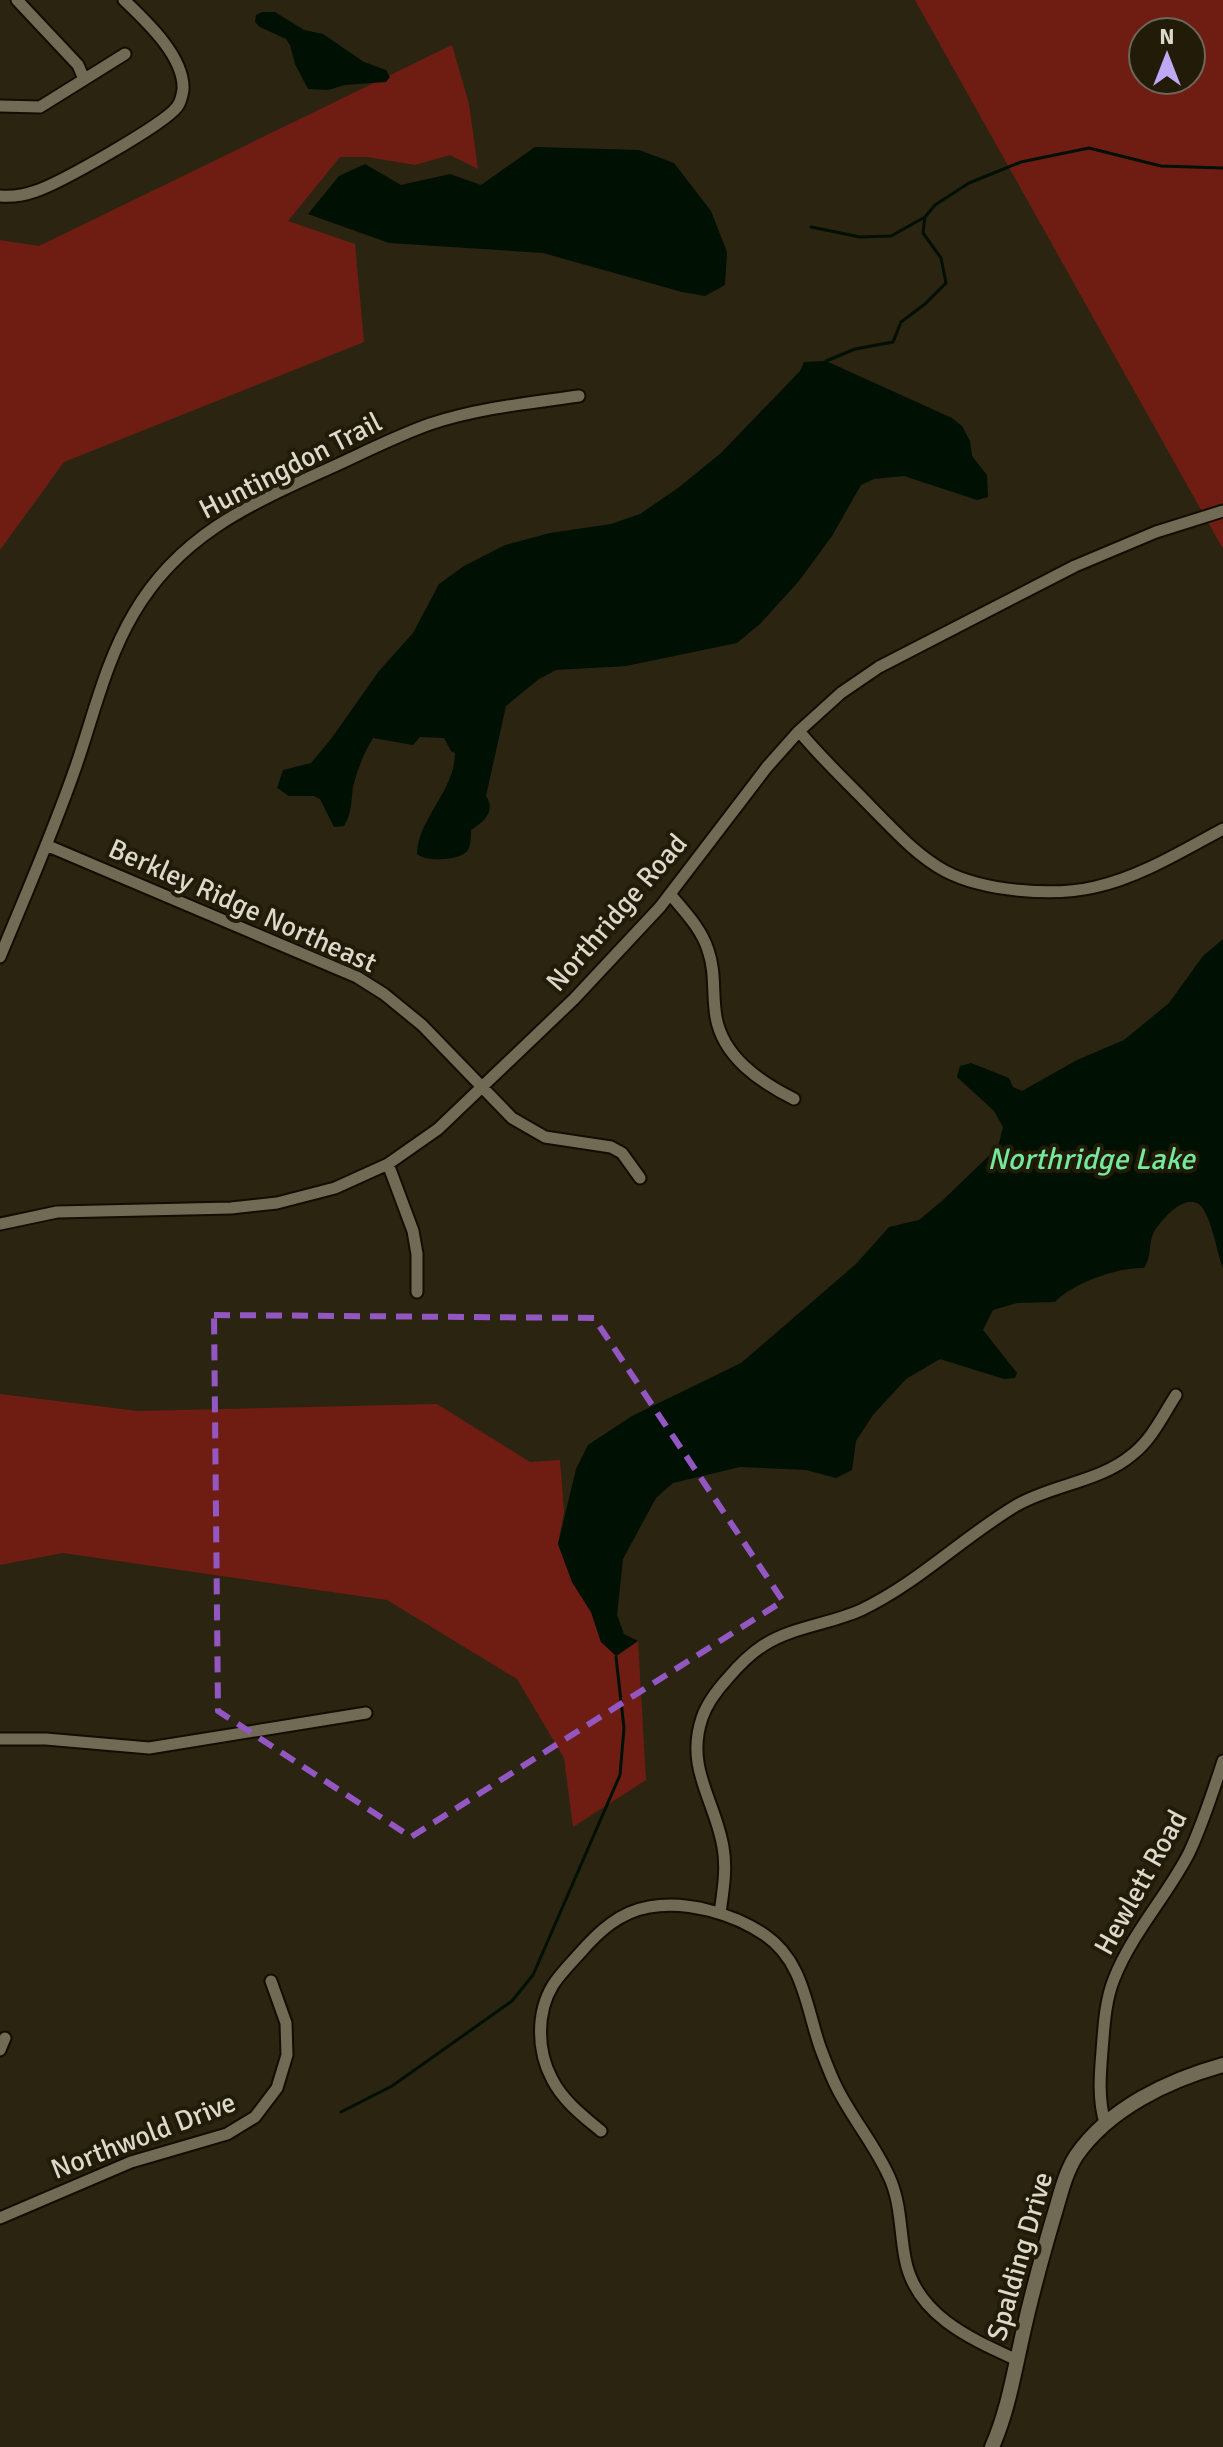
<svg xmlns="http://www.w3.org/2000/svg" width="1223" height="2447" font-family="Signika,sans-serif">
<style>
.green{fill:#6f1d13;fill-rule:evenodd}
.water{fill:#001003}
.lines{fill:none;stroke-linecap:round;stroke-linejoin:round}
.stream{stroke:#001003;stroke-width:3}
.minor-casing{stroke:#130d00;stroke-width:15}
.tertiary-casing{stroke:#130d00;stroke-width:18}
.minor{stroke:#716a54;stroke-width:11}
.tertiary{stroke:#716a54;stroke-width:14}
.marked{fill:none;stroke:#9357c2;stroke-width:6;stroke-dasharray:16 10;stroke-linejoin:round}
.labels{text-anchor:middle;stroke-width:8;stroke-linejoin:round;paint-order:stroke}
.street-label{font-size:28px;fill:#dcd9cc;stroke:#211b08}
.water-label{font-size:30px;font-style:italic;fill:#73e99e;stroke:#211b08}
</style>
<rect width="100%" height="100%" fill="#2b2411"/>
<path class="green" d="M915 0H1223V549ZM1143 32H1191V80H1143Z
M452 45 469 104 478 169 450 155 415 165 367 157H340L288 221 355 244 364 342 64 462 0 550V240L39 246Z
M0 1394 138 1411 437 1404 530 1462 560 1460 564 1511 558 1544 572 1582 591 1612 601 1642 617 1656 638 1641 646 1780 573 1827 564 1758 517 1679 387 1600 63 1553 0 1565Z"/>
<path class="water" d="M262 12H275L304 30 323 34 364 62 386 70 390 77 386 82 345 85 328 90 308 89 295 64 290 45 286 39 260 27 255 22 256 15Z
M535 147 639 150 674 163 711 211 727 252 725 285 705 296 682 292 543 253 389 243 308 214 339 176 365 164 401 185 450 174 481 185Z
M826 361 952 418 962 426 970 441 972 456 987 475 988 497 977 500 904 476 874 479 861 485 832 536 799 581 760 624 737 643 626 666 556 670 539 679 506 706 486 796C496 811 484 822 471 830 471 836 471 845 468 850 461 861 426 862 417 854 418 818 455 791 455 753L451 751 444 738 420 737 413 745 373 738C364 753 357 770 353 787 351 802 352 813 344 826L334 827 320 799 314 796H289L277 788 283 770 311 763 331 739 379 671 413 633 439 584 464 566 505 545 550 533 611 524 640 514 678 488 721 453 800 371 804 362Z
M1223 939V1269C1217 1252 1214 1231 1206 1214 1193 1184 1163 1217 1154 1232 1148 1243 1152 1257 1144 1268 1118 1267 1073 1283 1055 1302L1017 1303 993 1310 983 1330 1017 1373 1015 1378 1004 1379 940 1359 906 1379 873 1415 856 1441 852 1470 836 1478 806 1470 740 1467 673 1483 656 1498 623 1559 617 1615 624 1634 638 1641 616 1656 601 1642 591 1612 572 1582 558 1544 576 1469 588 1445 632 1416 741 1363 856 1264 889 1227 919 1220 943 1200 998 1147 1003 1127 994 1111 957 1077 960 1066 971 1063 1009 1078 1013 1087 1022 1091 1077 1060 1124 1040 1169 1003 1203 956Z"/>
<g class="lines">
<path class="stream" d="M811 227 860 237 891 236 925 217
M826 361 855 349 893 342 901 322 925 304 946 283 941 258 923 233 925 217 935 205 969 183 1021 162 1089 148 1161 166 1223 168
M341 2112 392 2086 512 2001 533 1975 620 1775 624 1728 616 1657"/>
<defs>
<path id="minor" d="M17 0 78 65 84 79
M0 106 40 107 125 54
M0 196C12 197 25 195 36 191 60 183 163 125 177 107 181 102 182 96 183 90 185 57 146 21 124 0
M799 731C821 758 847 782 871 807 894 830 916 855 945 871 983 891 1053 897 1095 887 1140 877 1182 851 1223 829
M46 845 357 977 384 994 422 1025 512 1118 545 1137 611 1147 622 1153 640 1178
M670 894C684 911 701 928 708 950 716 972 712 994 716 1017 723 1057 760 1082 794 1099
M0 957C26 894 54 830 76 766 94 714 106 660 134 613 180 534 251 504 330 468 363 453 396 436 430 424 478 408 529 403 579 396
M388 1164 413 1231 417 1254V1292
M0 1224 57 1212 231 1208 277 1203 335 1188 388 1164 438 1129 574 999 660 907 767 767 799 731 841 693 879 667 1075 566 1156 532 1223 511
M0 1739H46L149 1748 366 1713
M720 1913C723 1891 727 1869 723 1847 715 1800 685 1768 702 1718 707 1703 717 1690 728 1678 739 1665 750 1654 764 1645 792 1627 830 1624 861 1610 918 1583 963 1537 1017 1505 1054 1484 1100 1482 1133 1454 1152 1439 1163 1415 1176 1395
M0 2050 5 2038
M1105 2123C1098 2099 1100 2075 1102 2051 1104 2027 1105 2001 1114 1979 1132 1933 1167 1896 1189 1853 1203 1823 1213 1792 1223 1761
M601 2131C583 2116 563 2101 552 2079 537 2051 536 2013 553 1985 560 1974 571 1963 580 1953 599 1931 620 1912 649 1907 687 1900 734 1914 765 1935 803 1961 806 2006 820 2047 825 2060 830 2074 836 2086 852 2119 877 2147 891 2181 901 2206 900 2232 905 2258 915 2315 971 2339 1017 2360
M0 2218 131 2162 227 2134 255 2117 277 2088 287 2055 286 2023 271 1981"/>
<path id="tertiary" d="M992 2447C1007 2413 1013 2378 1021 2342 1030 2300 1041 2260 1053 2219 1060 2197 1064 2175 1076 2156 1109 2108 1169 2080 1223 2065"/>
</defs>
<use href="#minor" class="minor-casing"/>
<use href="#tertiary" class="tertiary-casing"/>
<use href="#minor" class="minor"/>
<use href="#tertiary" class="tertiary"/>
</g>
<path class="marked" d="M214 1315 594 1318 783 1601 411 1837 218 1711Z"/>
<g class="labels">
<g class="street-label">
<text transform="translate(290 465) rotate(-27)" y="10">Huntingdon Trail</text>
<text transform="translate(243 905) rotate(24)" y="10">Berkley Ridge Northeast</text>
<text transform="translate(616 912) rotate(-49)" y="10">Northridge Road</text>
<text transform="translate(1140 1882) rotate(-61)" y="10">Hewlett Road</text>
<text transform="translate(143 2135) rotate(-21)" y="10">Northwold Drive</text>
<text transform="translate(1019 2256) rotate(-74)" y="10">Spalding Drive</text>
</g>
<g class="water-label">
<text x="1091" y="1169">Northridge Lake</text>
</g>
</g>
<g transform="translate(1167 56)"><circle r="38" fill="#211b08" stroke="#6c6756" stroke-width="2"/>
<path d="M0-6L14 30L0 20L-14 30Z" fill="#bfa9f4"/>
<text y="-12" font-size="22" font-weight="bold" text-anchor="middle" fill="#dcd9cc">N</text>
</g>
</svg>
